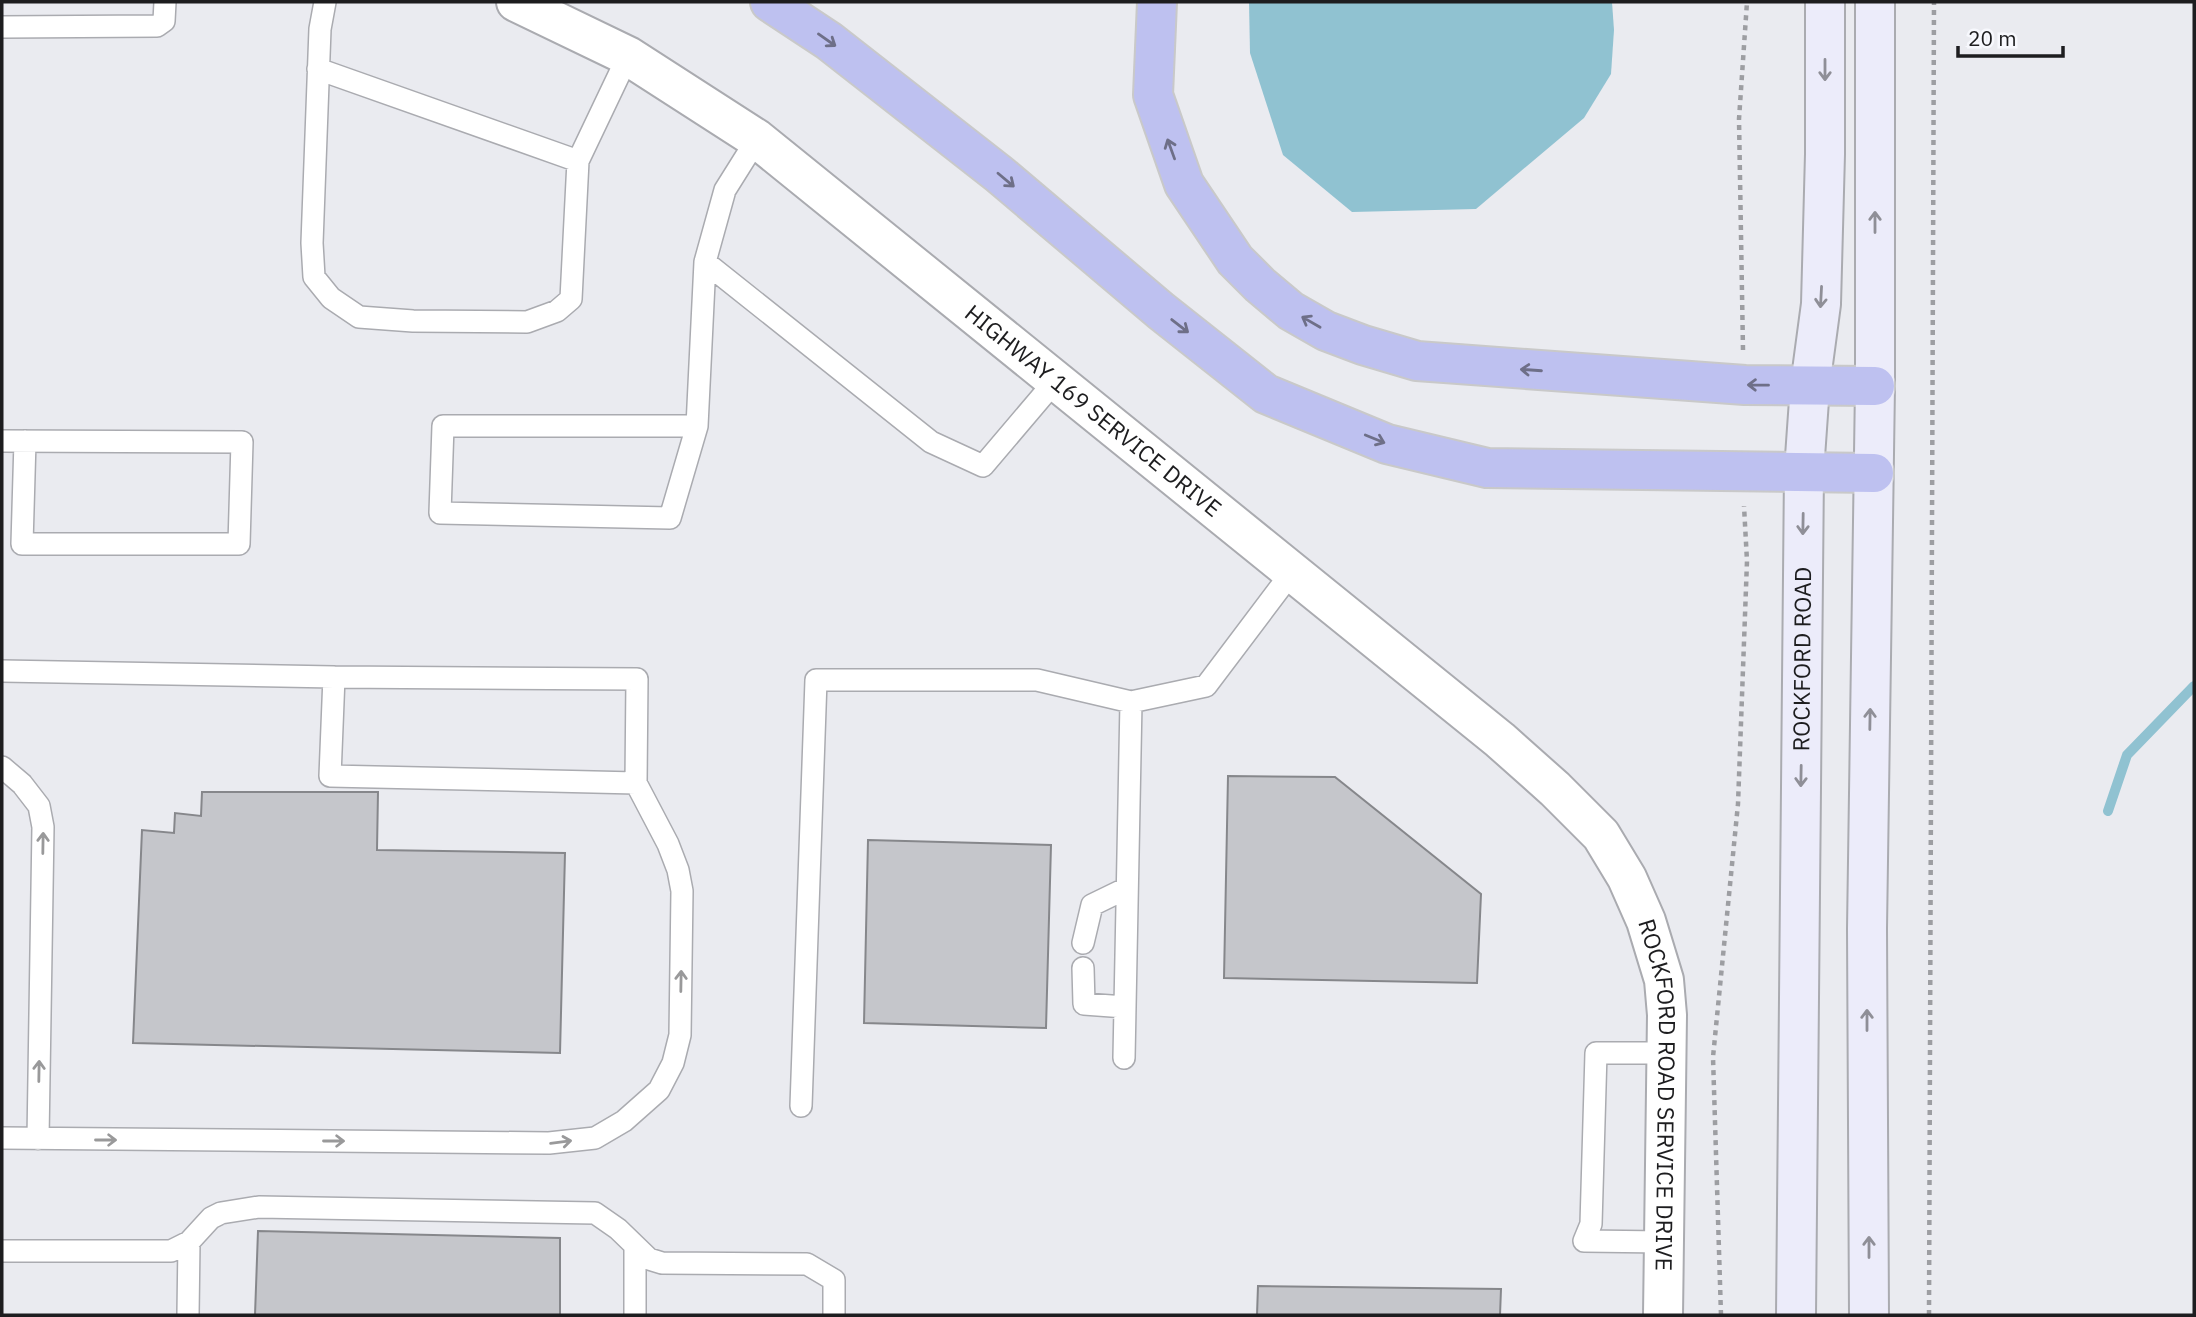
<svg xmlns="http://www.w3.org/2000/svg" width="2196" height="1317" font-family="'IBM Plex Sans',sans-serif">
<style>
.water{fill:#90c2d1}
.lines{fill:none;stroke-linecap:round;stroke-linejoin:round}
.stream{stroke:#90c2d1;stroke-width:10}
.building{fill:#c5c6cb;stroke:#86878b;stroke-width:2}
.lane-casing{stroke:#aaabb0;stroke-width:24}
.street-casing{stroke:#aaabb0;stroke-width:42}
.secondary-casing{stroke:#aaabb0;stroke-width:42}
.highway-casing{stroke:#c9c9c9;stroke-width:42}
.path{stroke:#9d9ea2;stroke-width:4.5;stroke-dasharray:5 5;stroke-linecap:butt}
.lane{stroke:#fff;stroke-width:21}
.street{stroke:#fff;stroke-width:38}
.secondary{stroke:#ececfa;stroke-width:38}
.highway{stroke:#bec1f0;stroke-width:38}
.oneway{stroke:#6e6f88}
.oneway2{stroke:#8f8f97}
.oneway3{stroke:#99999a}
.labels{text-anchor:middle;stroke-width:5;stroke-linejoin:round;paint-order:stroke}
.street-label{font-size:23px;fill:#1d1d1f;stroke:#f7f8fd}
</style>
<rect width="100%" height="100%" fill="#eaebf0"/>
<path class="water" d="M1249 2H1612L1614 30 1611 74 1584 118 1476 209 1352 212 1283 155 1250 53Z"/>
<g class="lines">
<path class="stream" d="M2108 811 2127 755 2194 686"/>
</g>
<path class="building" d="M1228 776 1335 777 1481 894 1477 983 1224 978Z
M202 792H378L377 850 565 853 560 1053 133 1043 142 830 174 833 175 813 201 816Z
M868 840 1051 845 1046 1028 864 1023Z
M258 1231 560 1238V1315H255Z
M1258 1286 1501 1289 1500 1315H1257Z"/>
<g class="lines">
<defs>
<path id="lane" d="M325 2 320 29 312 243 314 277 331 298 359 317 413 321 527 322 557 311 571 299 578 161 628 56
M2 27 157 26 164 21 165 2
M318 69 578 161
M705 262 725 190 757 139
M697 426 670 518 440 513 443 426H697L705 262 931 442 983 466 1056 380
M2 441 242 442 239 544H22L25 441
M2 671 334 677 330 776 636 783
M2 767 22 784 39 806 43 827 38 1139
M1083 943 1092 905 1127 888
M1083 968 1084 1004 1125 1007
M1124 1058 1131 702 1206 686 1292 572
M801 1106 816 680H1037L1131 702
M2 1138 549 1143 595 1138 624 1121 659 1090 673 1063 680 1035 682 891 678 870 668 844 636 783 637 679 334 677
M1664 1242 1584 1241 1591 1224 1596 1053H1666
M2 1251H171L189 1242 211 1218 221 1213 259 1207 595 1213 618 1229 649 1259 662 1263 807 1264 834 1280V1315
M188 1315 189 1242
M635 1315V1247"/>
<g id="street">
<path id="s1" d="M516 2 628 56 757 139 1500 740 1555 789 1601 835 1627 878 1646 921 1664 980 1667 1015 1663 1315"/>
</g>
<g id="secondary">
<path id="s2" d="M1796 1315 1804 471 1810 386 1821 304 1825 154V2"/>
<path d="M1869 1315 1867 929 1875 386V2"/>
</g>
<path id="highway" d="M770 2 829 41 999 174 1161 311 1266 394 1387 444 1487 468 1874 473
M1157 2 1153 95 1184 184 1235 260 1260 285 1291 311 1326 331 1363 345 1417 361 1745 385 1875 386"/>
</defs>
<use href="#lane" class="lane-casing"/>
<use href="#street" class="street-casing"/>
<use href="#secondary" class="secondary-casing"/>
<use href="#highway" class="highway-casing"/>
<path class="path" d="M1743 350 1739 119 1747 2
M1721 1315 1713 1057 1738 804 1747 561 1744 506
M1929 1315 1934 2"/>
<use href="#lane" class="lane"/>
<use href="#street" class="street"/>
<use href="#secondary" class="secondary"/>
<use href="#highway" class="highway"/>
</g>
<defs><path id="oneway-shaft" d="M-6 0H5M1.5-3L5.5 0L1.5 3" fill="none" stroke-width="1.6" stroke-linecap="round" stroke-linejoin="round" transform="scale(1.75)"/></defs>
<g class="oneway">
<use href="#oneway-shaft" transform="translate(827 40) rotate(35)"/>
<use href="#oneway-shaft" transform="translate(1171 149) rotate(-110)"/>
<use href="#oneway-shaft" transform="translate(1006 180) rotate(40)"/>
<use href="#oneway-shaft" transform="translate(1311 322) rotate(-150)"/>
<use href="#oneway-shaft" transform="translate(1180 326) rotate(38)"/>
<use href="#oneway-shaft" transform="translate(1531 370) rotate(-176)"/>
<use href="#oneway-shaft" transform="translate(1758 385) rotate(-179)"/>
<use href="#oneway-shaft" transform="translate(1375 439) rotate(22)"/>
</g>
<g class="oneway2">
<use href="#oneway-shaft" transform="translate(1825 70) rotate(90)"/>
<use href="#oneway-shaft" transform="translate(1875 222) rotate(-90)"/>
<use href="#oneway-shaft" transform="translate(1821 297) rotate(93)"/>
<use href="#oneway-shaft" transform="translate(1803 524) rotate(91)"/>
<use href="#oneway-shaft" transform="translate(1870 719) rotate(-89)"/>
<use href="#oneway-shaft" transform="translate(1801 776) rotate(91)"/>
<use href="#oneway-shaft" transform="translate(1867 1020) rotate(-90)"/>
<use href="#oneway-shaft" transform="translate(1869 1247) rotate(-90)"/>
</g>
<g class="oneway3">
<use href="#oneway-shaft" transform="translate(43 843) rotate(-89)"/>
<use href="#oneway-shaft" transform="translate(681 981) rotate(-89)"/>
<use href="#oneway-shaft" transform="translate(39 1071) rotate(-89)"/>
<use href="#oneway-shaft" transform="translate(106 1140)"/>
<use href="#oneway-shaft" transform="translate(334 1141)"/>
<use href="#oneway-shaft" transform="translate(561 1142) rotate(-7)"/>
</g>
<g class="labels">
<g class="street-label">
<text dy="8" stroke="none"><textPath href="#s1" startOffset="710">HIGHWAY 169 SERVICE DRIVE</textPath></text>
<text dy="8" stroke="none"><textPath href="#s2" startOffset="656">ROCKFORD ROAD</textPath></text>
<text dy="8" stroke="none"><textPath href="#s1" startOffset="1645">ROCKFORD ROAD SERVICE DRIVE</textPath></text>
</g>
</g>
<rect width="2196" height="1317" fill="none" stroke="#1d1d1f" stroke-width="7"/>
<path d="M1958 46v10h105v-10" fill="none" stroke="#1d1d1f" stroke-width="3.5"/>
<text x="1968" y="46" font-size="21" fill="#1d1d1f" stroke="#f7f8fd" stroke-width="5" paint-order="stroke">20 m</text>
</svg>
